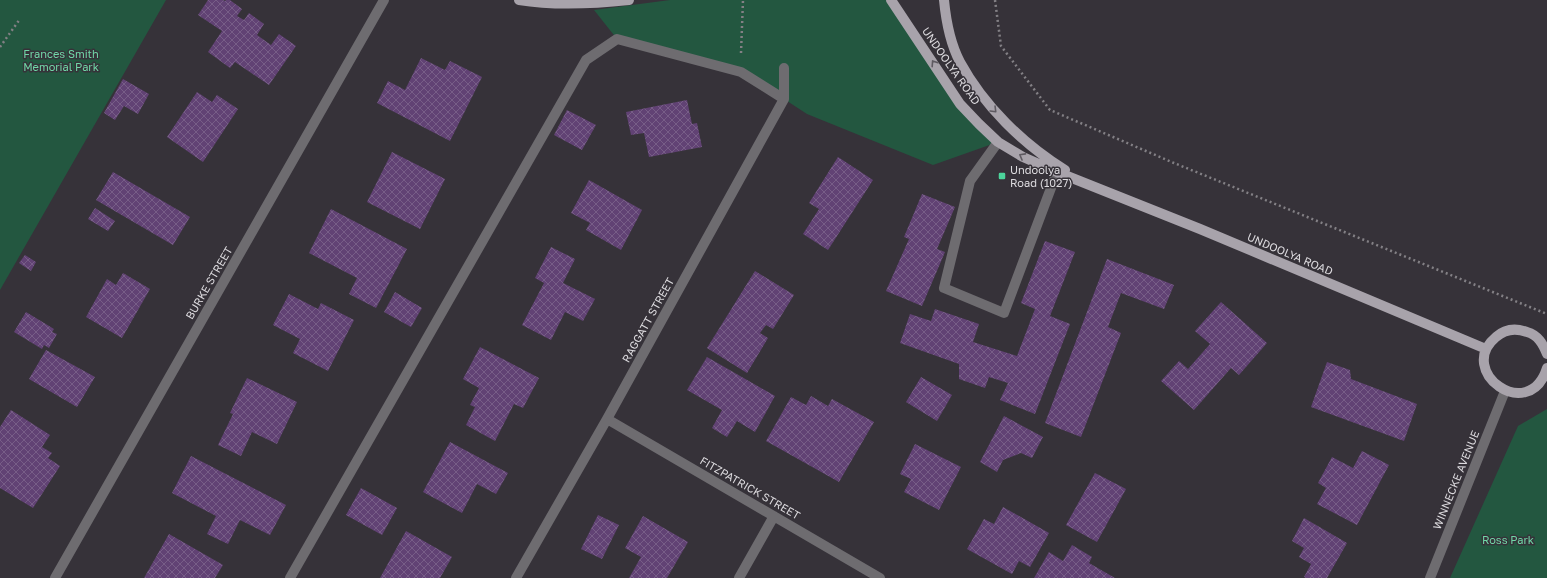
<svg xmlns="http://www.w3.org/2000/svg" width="1547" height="578" font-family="'Golos Text',sans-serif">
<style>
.park{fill:#235740}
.building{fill:url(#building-cross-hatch)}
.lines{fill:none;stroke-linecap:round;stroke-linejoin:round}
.path{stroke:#838085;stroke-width:2.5;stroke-dasharray:2 3;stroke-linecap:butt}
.minor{stroke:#6e6c70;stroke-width:10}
.major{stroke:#a8a3ab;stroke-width:10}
.oneway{stroke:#5e5a61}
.poi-dot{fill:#4cd49b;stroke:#363239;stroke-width:1.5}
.labels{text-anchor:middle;stroke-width:3;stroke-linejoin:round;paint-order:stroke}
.park-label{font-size:11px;fill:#70d7a7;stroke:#363239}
.street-label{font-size:11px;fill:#dcdade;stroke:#363239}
.poi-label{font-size:11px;fill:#dcdade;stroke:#363239;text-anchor:start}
</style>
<defs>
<pattern id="building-cross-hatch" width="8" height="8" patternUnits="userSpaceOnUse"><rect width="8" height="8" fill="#614274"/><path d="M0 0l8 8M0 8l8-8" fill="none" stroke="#775d87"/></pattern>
</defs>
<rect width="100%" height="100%" fill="#363239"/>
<path class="park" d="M0 0H166L0 290Z
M670 0H891L960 104 998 142 933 165 807 114 784 99 740 72 617 39 594 10Z
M1547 409V578H1450L1518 426Z"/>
<path class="building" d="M208 0H223L225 1 226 0H230L242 9 237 16 244 20 249 13 264 24 257 35 271 45 279 34 296 46 269 85 235 62 230 68 208 52 222 31 198 15Z
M421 58 445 70 450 61 482 77 450 141 377 103 388 81 405 90Z
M123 79 149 94 138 114 124 106 115 120 104 113Z
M197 92 212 102 217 95 238 109 203 162 167 137Z
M687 100 692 124 697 123 702 147 649 157 644 133 631 135 626 112Z
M567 110 596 125 582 150 554 135Z
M392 152 445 179 420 229 367 202Z
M838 157 873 180 828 250 803 234 819 209 809 203Z
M113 172 190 217 173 245 96 200Z
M589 180 642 210 621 250 586 230 590 223 571 213Z
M922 194 955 207 937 249 945 252 922 306 886 291 909 239 904 237Z
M95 208 115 221 108 231 88 219Z
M331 209 407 249 376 308 349 294 357 278 309 253Z
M1045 241 1075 252 1050 316 1070 324 1035 414 1000 400 1008 383 989 377 985 388 959 379V364L900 343 910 314 931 321 935 309 979 324 973 342 1017 356 1035 309 1021 303Z
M551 247 575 259 563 283 595 299 583 321 565 312 551 340 522 325 544 283 535 278Z
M25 255 36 262 31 271 19 263Z
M1107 259 1174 285 1164 309 1121 293 1108 327 1121 333 1081 437 1045 423Z
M755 271 794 295 773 329 766 325 760 333 768 338 747 373 707 348Z
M123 273 150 289 122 338 86 317 107 279 116 285Z
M395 292 422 308 411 327 384 312Z
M289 294 318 309 321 303 354 320 328 371 293 353 300 339 273 325Z
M1221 302 1267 343 1239 375 1231 368 1194 410 1161 381 1179 361 1188 369 1210 344 1195 331Z
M26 312 54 329 52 332 57 334 49 348 44 345 42 349 14 332Z
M480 347 539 378 523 408 514 404 495 441 466 425 475 407 470 405 479 388 463 379Z
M46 350 95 377 77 407 29 379Z
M707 357 775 396 755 432 737 421 727 437 712 428 722 410 687 390Z
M1327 362 1350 370 1351 379 1417 404 1404 441 1311 407Z
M921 377 952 395 937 421 906 402Z
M247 378 297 402 277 444 252 432 241 456 218 445 233 414 230 413Z
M811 396 828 406 832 399 874 422 839 482 766 441 791 397 806 405Z
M11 410 50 435 42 447 52 453 48 458 60 466 33 508 0 488V427Z
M1004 416 1043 437 1032 458 1021 453 1003 460 997 472 980 462Z
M450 442 508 473 496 494 477 484 462 513 423 492Z
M915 444 961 467 939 510 904 492 911 479 900 474Z
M1362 451 1389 465 1357 525 1317 504 1326 488 1318 483 1332 457 1353 468Z
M191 456 286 505 270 535 240 520 228 544 207 534 216 516 172 493Z
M1095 473 1126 489 1097 542 1066 525Z
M361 488 397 508 382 535 346 515Z
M1003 507 1049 533 1030 567 1019 561 1012 574 967 549 984 519 994 524Z
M598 515 619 525 602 559 581 549Z
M643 516 688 542 667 578H629L641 557 625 548Z
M1304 518 1347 543 1327 578H1306L1304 577 1311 564 1299 557 1304 548 1292 541Z
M406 531 452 557 440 578H380Z
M169 534 223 565 215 578H144Z
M1072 545 1092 557 1089 563 1115 578H1034L1049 552 1063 561Z"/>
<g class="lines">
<path class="path" d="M995 0 1001 46 1050 110 1174 163 1547 314
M0 47 20 19
M741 53 743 0"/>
<path class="minor" d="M998 142 970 181 944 288 1004 313 1057 172
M607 419 880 578
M55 578 384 0
M290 578 586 60 617 39 741 72 784 99
M516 578 607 419 784 99V68
M739 578 774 516
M1430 578 1505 391"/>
<path class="major" d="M519 0C556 6 592 4 629 0
M891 0 960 104 979 124 998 142 1023 157 1057 172 1200 229 1486 349
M944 0C946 21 950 43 960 62 984 106 1023 144 1065 170
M1547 354C1543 344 1538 335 1527 332 1516 328 1505 329 1496 337 1455 371 1529 425 1547 368"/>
</g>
<defs><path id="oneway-chevron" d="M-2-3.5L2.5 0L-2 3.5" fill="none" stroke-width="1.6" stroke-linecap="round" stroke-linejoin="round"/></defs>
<g class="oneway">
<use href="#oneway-chevron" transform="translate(934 63) rotate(-123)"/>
<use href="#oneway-chevron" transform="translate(994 110) rotate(45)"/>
<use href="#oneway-chevron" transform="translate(1022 156) rotate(-151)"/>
</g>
<rect class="poi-dot" x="998" y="172" width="8" height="8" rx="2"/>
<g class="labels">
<g class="park-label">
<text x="61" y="58">Frances Smith<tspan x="61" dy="13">Memorial Park</tspan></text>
<text x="1508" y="544">Ross Park</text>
</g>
<g class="street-label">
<text transform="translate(951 66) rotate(55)" y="4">UNDOOLYA ROAD</text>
<text transform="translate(1290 254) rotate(23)" y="4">UNDOOLYA ROAD</text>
<text transform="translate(209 283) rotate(-60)" y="4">BURKE STREET</text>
<text transform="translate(648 320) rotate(-61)" y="4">RAGGATT STREET</text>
<text transform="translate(1456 480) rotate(-68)" y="4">WINNECKE AVENUE</text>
<text transform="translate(750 488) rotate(30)" y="4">FITZPATRICK STREET</text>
</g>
<g class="poi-label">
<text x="1010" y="174">Undoolya<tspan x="1010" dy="13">Road (1027)</tspan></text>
</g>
</g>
</svg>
